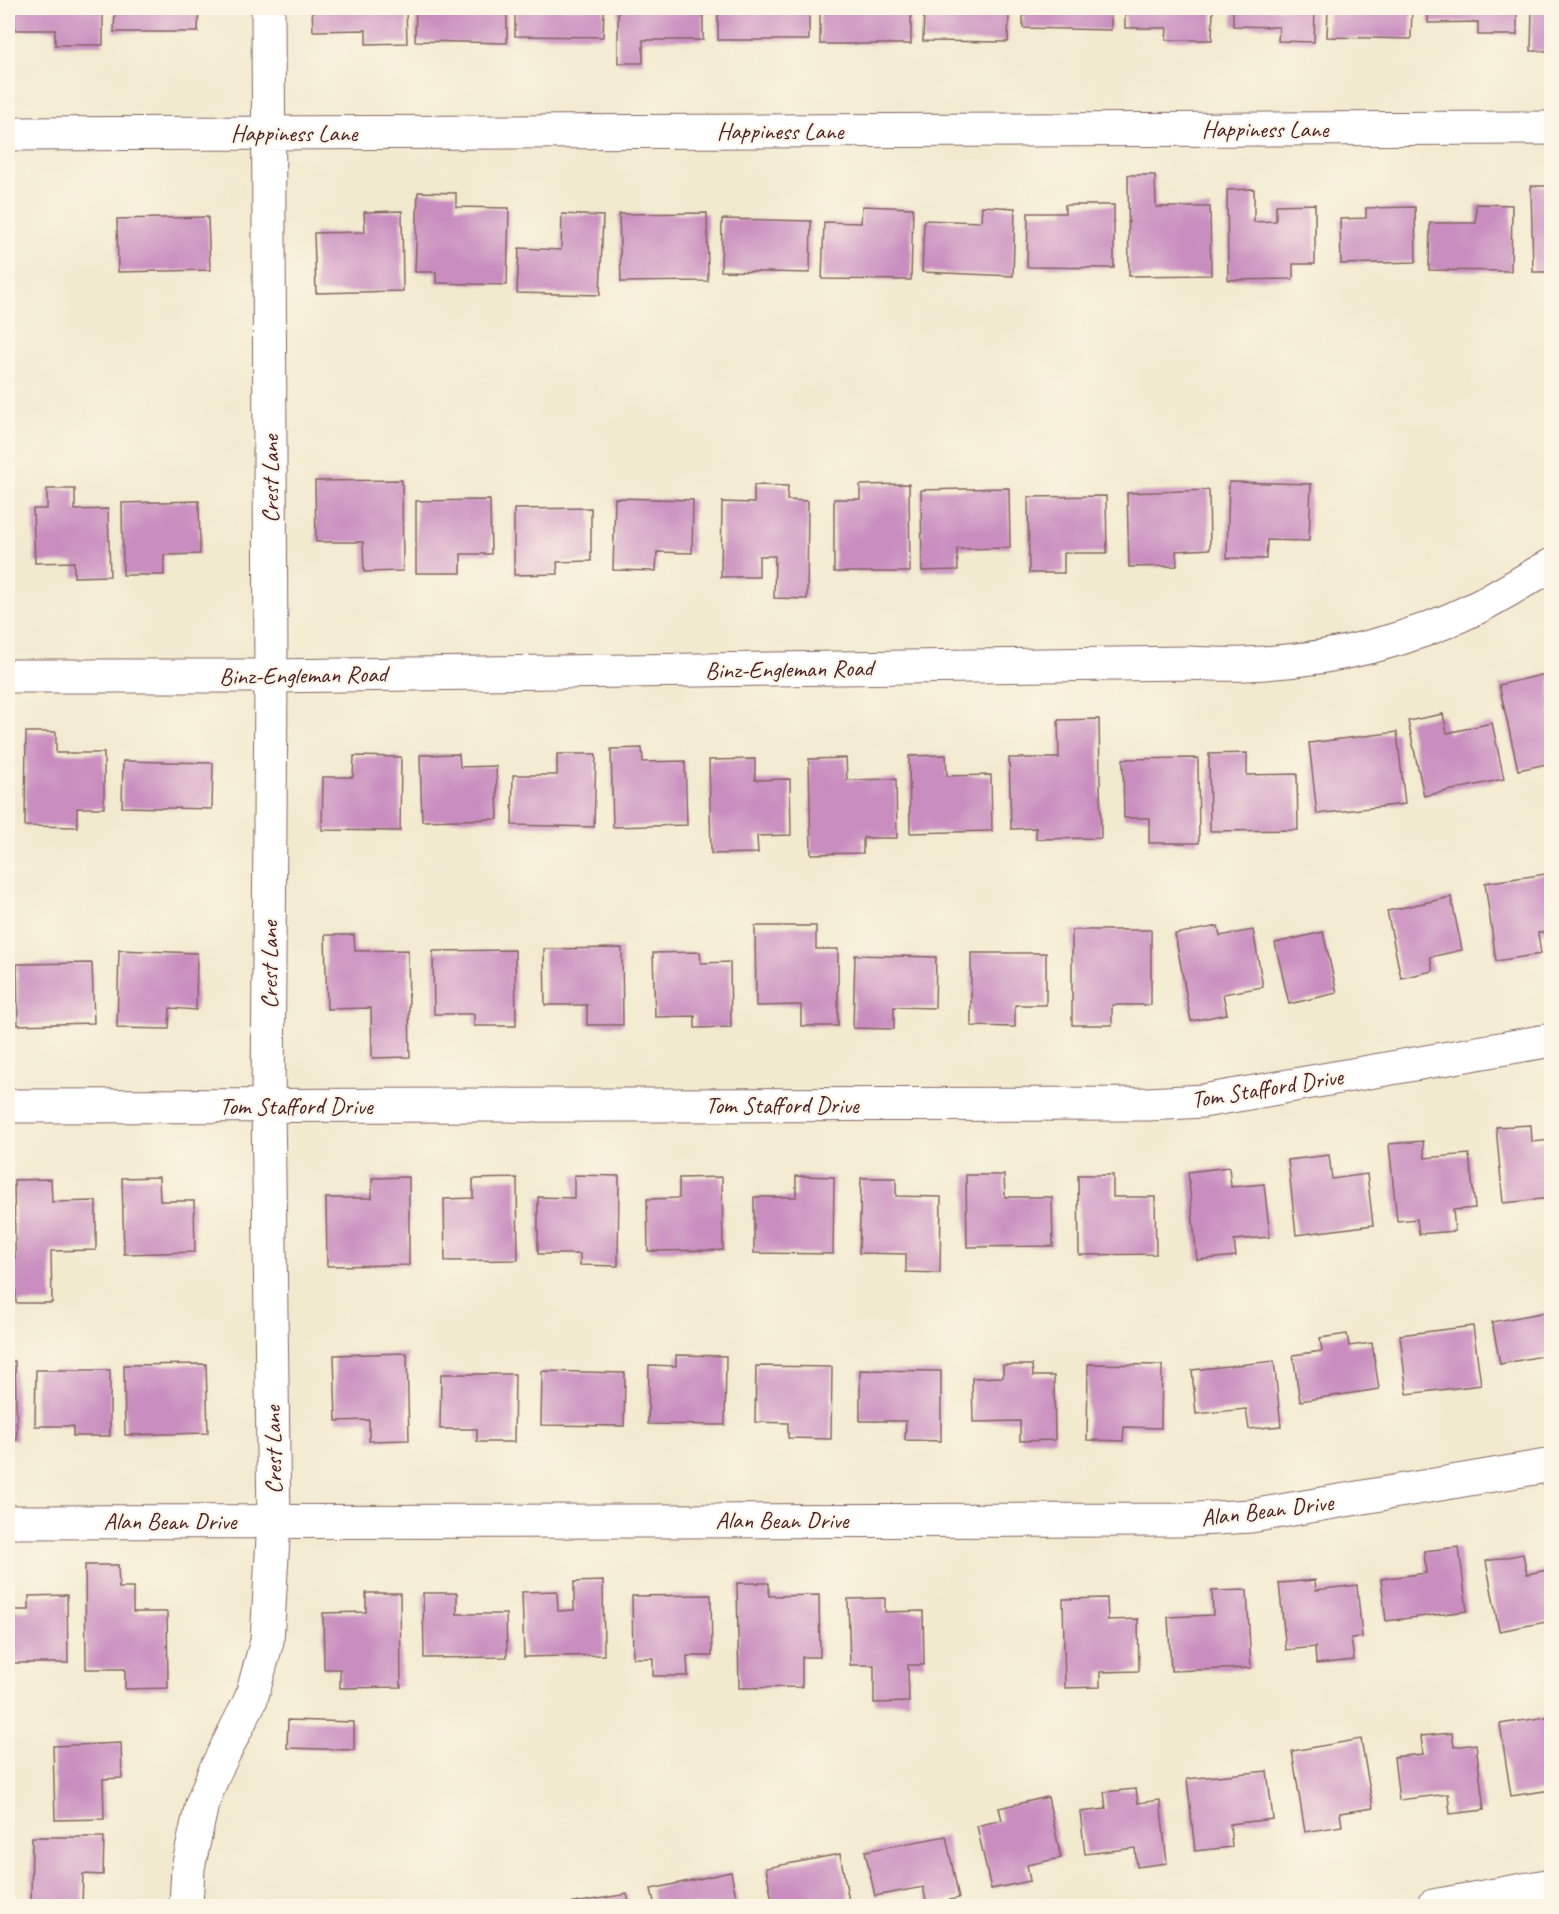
<svg xmlns="http://www.w3.org/2000/svg" width="1559" height="1914" font-family="Caveat,sans-serif">
<style>
.building{fill:#c98ebf}
.lines{fill:none;stroke-linecap:round;stroke-linejoin:round}
.street-casing{stroke:#856664;stroke-width:35}
.secondary-casing{stroke:#856664;stroke-width:35}
.street{stroke:#fff;stroke-width:33}
.secondary{stroke:#fff;stroke-width:33}
.labels{text-anchor:middle;stroke-width:4.5;stroke-linejoin:round;paint-order:stroke}
.street-label{font-size:24px;fill:#4a1f2b;stroke:#fcf5e5}
</style>
<rect width="100%" height="100%" fill="#fcf5e5"/>
<filter id="ink" filterUnits="userSpaceOnUse"><feTurbulence type="fractalNoise" baseFrequency=".0167" numOctaves="2"/><feDisplacementMap in="SourceGraphic" scale="12" xChannelSelector="R" yChannelSelector="G"/><feConvolveMatrix kernelMatrix="1 2 1 2 8 2 1 2 1" color-interpolation-filters="sRGB"/></filter>
<filter id="wash" filterUnits="userSpaceOnUse"><feTurbulence type="fractalNoise" baseFrequency=".008" numOctaves="4" result="noise"/><feDisplacementMap in="SourceGraphic" scale="24" xChannelSelector="R" yChannelSelector="G"/><feGaussianBlur stdDeviation="1.35" result="paint"/><feColorMatrix in="noise" values="0 0 0 0 0 0 0 0 0 0 0 0 0 0 0 0 0 1.4 0 .05"/><feComposite in="paint" operator="in"/></filter>
<g filter="url(#wash)">
<rect width="100%" height="100%" fill="#f2eacf"/>
<g id="blocks">
<path class="building" d="M14 8H103V45H55V30H15Z
M115 8H199L198 32H114Z
M312 8H406L407 43 366 44V30L313 31Z
M416 8H507V43L415 41Z
M515 8H604L603 37 515 36Z
M618 8H703V40H643V63H618Z
M718 8H809V40H718Z
M820 8H911V44H820Z
M924 8H1009L1008 42 923 41Z
M1023 8H1111V30L1023 28Z
M1125 8H1213L1212 40H1166L1167 28H1125Z
M1233 8H1315L1314 42 1278 41 1279 27 1233 26Z
M1328 8H1412L1411 39 1327 37Z
M1428 8H1517V35H1478V22L1428 23Z
M1532 8H1552V51H1531Z
M1128 175H1155L1156 207H1210L1211 275 1129 276Z
M1531 186H1552V272H1533Z
M1254 189V222L1276 221V205L1315 204V264H1293V279L1228 280 1227 190Z
M418 192 456 193V207L509 208 507 285 436 283V272H415Z
M1476 204 1512 205 1511 271 1429 270 1430 223H1476Z
M1065 205H1114V268L1027 267 1028 213H1065Z
M862 206 913 208 911 280 822 279 824 222 861 223Z
M982 206 1015 208 1013 276 922 272 924 220 981 222Z
M1415 207 1416 262 1341 264 1340 219 1366 218V208Z
M402 211 403 291 316 293 314 233 365 232 364 212Z
M707 213 708 281 621 282 619 214Z
M562 214 603 216 600 295 517 293 519 248 561 250Z
M208 217 210 270 118 272 117 219Z
M722 219 811 221 810 273 721 271Z
M402 480 403 571 364 572 363 542H316L315 481Z
M1229 482 1311 484 1309 541 1267 540 1266 559 1227 558Z
M909 484 910 572H834V499H860V485Z
M754 485 788 486 787 500 808 501 807 599 774 598 775 556H759V577H721L722 502 754 503Z
M1009 488 1010 548 957 549 958 570 922 571 921 490Z
M47 489H75V510L108 509 110 576 74 577V562L35 563 33 509H47Z
M1209 490 1210 549 1176 551 1177 566 1129 567 1127 493Z
M1106 496 1107 553H1064V573H1029L1028 497Z
M615 498 693 500 692 553 657 552 656 571 613 570Z
M490 500 491 554H461V573H416V501Z
M8 501H10L12 572H8Z
M199 501 200 554 164 555V575H123L122 503Z
M591 508V561L557 562 558 574 514 575V509Z
M1550 673 1552 763 1518 770 1499 685Z
M1443 714 1447 733 1492 723 1504 779 1424 796 1408 721Z
M1099 719 1101 838 1036 839V828L1011 829 1009 758H1059L1058 720Z
M26 732H56V753H104V808H77V827L25 826Z
M1397 732 1405 804 1317 814 1309 743Z
M642 748 643 762 685 761 687 825 613 827 611 749Z
M1247 753V775L1297 774 1298 830 1210 831 1209 754Z
M459 754 460 767 496 766 498 819 422 821 420 755Z
M557 754H596L594 827 512 825 513 775H557Z
M946 755 947 776 991 775 992 831 910 833 909 756Z
M354 756 401 757 400 831 322 830 323 777H353Z
M846 758 847 780 896 779 897 838H863V853L811 854 809 759Z
M1198 758 1199 843H1149V818H1124L1123 759Z
M755 759V780L790 779 791 835 757 836 758 853 711 854 709 760Z
M123 761 213 763 212 809 122 807Z
M1552 873V931L1538 933 1541 954 1496 961 1485 883Z
M1451 897 1462 950 1430 957 1433 971 1401 978 1387 911Z
M755 926H816V949H838V1026H801V1005L756 1006Z
M1218 926 1220 936 1253 930 1263 987 1223 994 1227 1014 1191 1021 1175 934Z
M1072 930H1151V1005H1112V1025H1072Z
M1323 932 1337 993 1289 1004 1275 943Z
M325 935H354L355 951 408 950 410 1057 372 1058 371 1008 327 1009Z
M622 948 623 1025H587V1005H545L544 949Z
M119 950 197 953 196 1010 170 1008 169 1029 117 1028Z
M515 950 516 1026H474V1014H434L433 951Z
M700 952 701 963 730 962 731 1027 695 1028V1016L655 1017 653 953Z
M971 953H1046V1005H1015V1027L971 1026Z
M855 955 936 957 935 1008 894 1007V1029L853 1028Z
M92 963 94 1023 18 1025 17 964Z
M1531 1125 1532 1142 1552 1140V1198L1503 1203 1496 1127Z
M1423 1141 1425 1158 1469 1154 1475 1208 1453 1210 1455 1231 1419 1234 1417 1219 1397 1221 1389 1144Z
M1329 1155 1332 1179 1367 1174 1373 1225 1296 1235 1288 1160Z
M1229 1167 1231 1187 1264 1184 1270 1237 1234 1240 1236 1256 1197 1260 1188 1172Z
M574 1175 619 1176 618 1266 580 1265V1254H538V1197L574 1198Z
M966 1175H1004L1005 1197H1052L1053 1246 967 1247Z
M1078 1175H1113V1197H1155L1156 1254 1079 1255Z
M796 1176 834 1177 833 1254 754 1253V1197H796Z
M159 1177 160 1201H194L195 1252 124 1254 122 1178Z
M409 1177V1265L327 1266 326 1198H372V1178Z
M722 1177 723 1250 648 1251 647 1199 679 1198V1178Z
M517 1178 518 1260 445 1261 444 1199 473 1198V1179Z
M861 1178H896V1196L941 1197 940 1273 906 1272V1254L859 1253Z
M51 1179 52 1202 96 1201V1250L51 1251 52 1303H16L14 1180Z
M1552 1311V1373L1547 1355 1500 1364 1492 1322Z
M1473 1326 1481 1385 1407 1394 1400 1335Z
M1347 1334 1349 1346 1372 1343 1379 1389 1300 1401 1293 1355 1322 1351 1320 1338Z
M407 1353 409 1440 369 1441V1420L336 1421 334 1355Z
M676 1355 726 1356 725 1425 648 1424 649 1365 676 1366Z
M15 1361 17 1440H8V1362Z
M1274 1361 1281 1426 1249 1429 1246 1409 1196 1414 1192 1370Z
M206 1364 208 1433 125 1435 124 1365Z
M1088 1364 1162 1365 1161 1428 1124 1427 1123 1441 1087 1440Z
M1003 1365H1032L1033 1376H1054L1055 1440 1020 1441V1421L973 1422 972 1378 1003 1377Z
M756 1366 832 1367 831 1439 788 1438V1423L755 1422Z
M36 1370H110V1436H73V1426H35Z
M860 1370 941 1371V1441L905 1440 906 1421H860Z
M542 1371 625 1373 624 1426 541 1425Z
M441 1374H515L514 1442H477V1429H440Z
M1459 1547 1467 1611 1386 1621 1381 1579 1426 1573 1424 1551Z
M1523 1554 1527 1574 1552 1569V1621L1499 1631 1486 1561Z
M85 1565H118L119 1588H133V1612H167L168 1688 125 1689V1669H86Z
M1315 1580 1316 1590 1357 1585 1362 1637 1351 1638 1354 1660 1316 1664 1315 1647 1286 1650 1279 1583Z
M603 1581 604 1655 524 1657 522 1592 557 1591 558 1611 574 1610V1582Z
M737 1583H769V1596L819 1595 820 1657H802V1687L739 1688Z
M1247 1590 1251 1668 1171 1671 1168 1617 1213 1615 1212 1591Z
M366 1593H400L401 1687 340 1688V1669H324L323 1613 366 1612Z
M423 1593H457V1614H506L507 1657 424 1658Z
M67 1595 68 1663H8V1610H29V1596Z
M711 1595 712 1656H687L688 1676H653V1658H633L632 1596Z
M885 1598V1612L923 1611 924 1665H908L909 1702 874 1703V1665H850L848 1599Z
M1107 1598 1108 1620 1138 1619 1139 1671 1100 1672V1687L1065 1688 1063 1599Z
M1552 1716V1767H1548L1551 1790 1511 1796 1500 1724Z
M288 1720 354 1722V1750L287 1748Z
M1452 1733 1454 1747 1476 1744 1484 1810 1450 1814 1448 1794 1399 1800 1394 1757 1423 1754 1421 1736Z
M1361 1739 1373 1808 1340 1813 1342 1826 1305 1832 1292 1751Z
M121 1743 122 1778 103 1779 104 1819 55 1820 53 1746Z
M1267 1771 1273 1819 1230 1824 1232 1847 1195 1851 1187 1779Z
M1136 1789 1138 1803 1160 1800 1167 1863 1137 1867 1135 1848 1085 1854 1080 1812 1106 1809 1104 1792Z
M1048 1797 1061 1858 1027 1865 1030 1881 991 1889 977 1826 1002 1820 999 1808Z
M946 1836 959 1898 927 1905 923 1887 875 1896 865 1851Z
M32 1837H104L103 1875 83 1874 82 1906H31Z
M840 1854 850 1906H773L766 1868Z
M731 1872 738 1906H655L651 1889Z
M627 1894 630 1906H563V1905Z"/>
</g>
</g>
<g filter="url(#ink)">
<use href="#blocks" fill-opacity="0" stroke="#856664" stroke-width="1.5"/>
<g class="lines">
<defs>
<path id="street" d="M8 134 1552 128
M8 1106 1148 1104 1203 1101 1552 1040
M8 1522 1181 1520 1251 1516 1552 1465
M186 1906 188 1868 202 1804 214 1773 251 1699 267 1641 274 1521 268 1106 271 676 268 8
M1433 1906 1552 1885"/>
<path id="secondary" d="M8 676H271L1187 663C1206 664 1226 665 1246 664 1325 661 1405 643 1476 608 1502 595 1526 579 1552 565"/>
</defs>
<use href="#street" class="street-casing"/>
<use href="#secondary" class="secondary-casing"/>
<use href="#street" class="street"/>
<use href="#secondary" class="secondary"/>
</g>
</g>
<g class="labels">
<g class="street-label">
<text x="1265" y="137">Happiness Lane</text>
<text x="780" y="139">Happiness Lane</text>
<text x="294" y="141">Happiness Lane</text>
<text transform="translate(270 479) rotate(-90)" y="8">Crest Lane</text>
<text transform="translate(789 669) rotate(-1)" y="8">Binz-Engleman Road</text>
<text transform="translate(303 675) rotate(-1)" y="8">Binz-Engleman Road</text>
<text transform="translate(269 965) rotate(-90)" y="8">Crest Lane</text>
<text transform="translate(1267 1088) rotate(-9)" y="8">Tom Stafford Drive</text>
<text x="782" y="1113">Tom Stafford Drive</text>
<text x="296" y="1114">Tom Stafford Drive</text>
<text transform="translate(273 1450) rotate(-91)" y="8">Crest Lane</text>
<text transform="translate(1267 1510) rotate(-7)" y="8">Alan Bean Drive</text>
<text x="782" y="1528">Alan Bean Drive</text>
<text x="170" y="1529">Alan Bean Drive</text>
</g>
</g>
<rect width="1559" height="1914" fill="none" stroke="#fcf5e5" stroke-width="30"/>
</svg>
